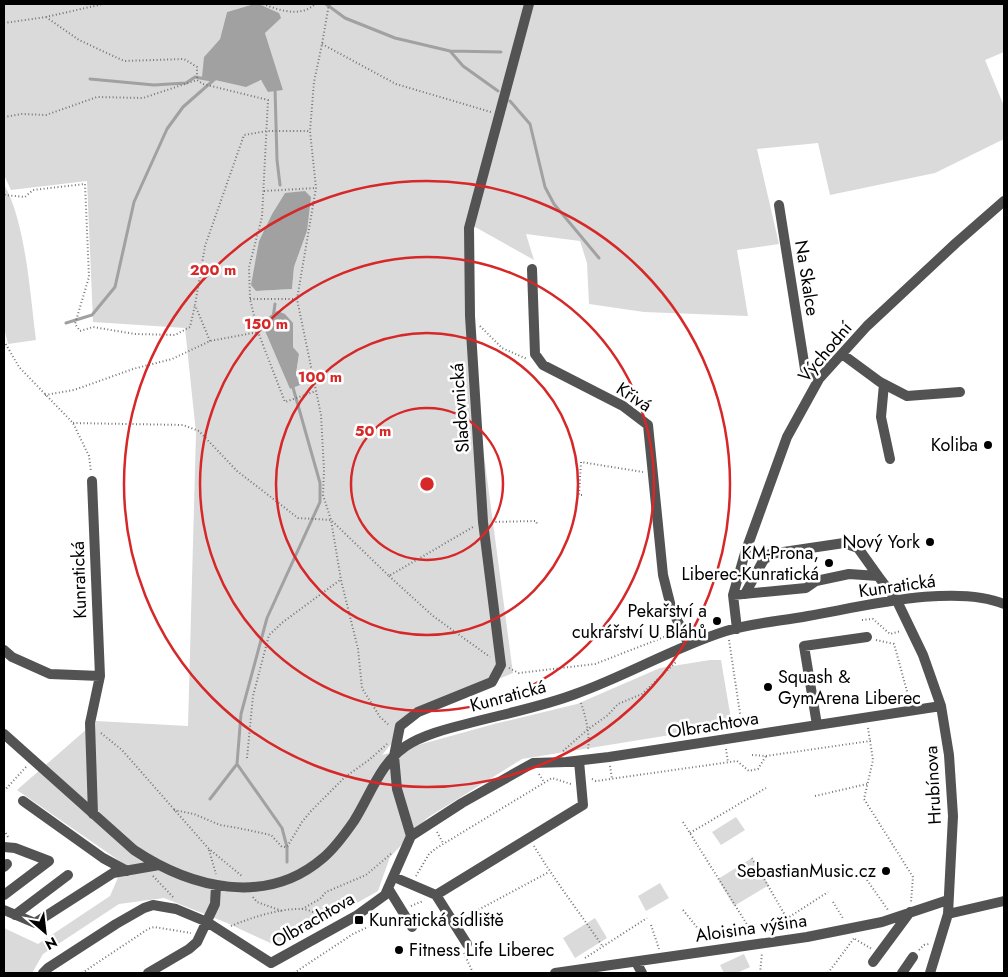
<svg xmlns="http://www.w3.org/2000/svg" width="1008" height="977" font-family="Jost,sans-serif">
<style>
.green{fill:#dadada;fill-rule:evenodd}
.water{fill:#a1a1a1}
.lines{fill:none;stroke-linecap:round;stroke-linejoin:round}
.stream{stroke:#a1a1a1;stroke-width:3}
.path{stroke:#757575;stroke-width:2;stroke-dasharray:1 2.5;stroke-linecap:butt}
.minor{stroke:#535353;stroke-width:10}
.ring{fill:none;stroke:#d62828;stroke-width:2.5}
.poi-dot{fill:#000;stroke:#fff;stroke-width:2}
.labels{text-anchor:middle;stroke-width:5;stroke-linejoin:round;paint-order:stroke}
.street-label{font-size:18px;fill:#000;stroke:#fff}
.poi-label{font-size:18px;fill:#000;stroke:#fff;text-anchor:end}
.centre{fill:#d62828;stroke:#fff;stroke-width:2.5}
.ring-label{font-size:15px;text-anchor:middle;font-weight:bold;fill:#d62828;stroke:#fff;stroke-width:5;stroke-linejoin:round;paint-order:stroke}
</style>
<rect width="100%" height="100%" fill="#fff"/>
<path class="green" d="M4 4H254L227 12 220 39 204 57 283 90 265 33 279 13 259 4H1004V52L985 60 1004 106V139L935 173 830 195 818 143 757 149 779 244 737 250 748 316 644 312 589 304 587 263 580 241 526 234 534 260 468 223V335L513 673 418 712 382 755 494 724 577 704 660 668 710 660H721L732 725 522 759 427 818 390 857 378 891 279 947 227 923 164 898 119 904 43 954 32 973H4V928L38 944 110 896 124 864 17 790 96 721 188 726 196 433 185 328 93 322 87 181 11 190 4 175ZM285 193 307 231 294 267 292 289 256 291 259 241 272 214ZM275 314 293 323V347L299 354 296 374 300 384 290 389 262 324 267 318Z
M4 184C26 224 30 294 36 340L8 344 4 328Z
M736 817 745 830 721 845 712 832Z
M752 858 769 885 734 906 718 879Z
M660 883 669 898 646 911 638 896Z
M595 918 607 938 575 958 563 938Z
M744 954 750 967 737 973H724L720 965Z"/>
<path class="water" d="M254 4H259L279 13 281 18 265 33 283 90 268 92 261 80 246 87 202 77 204 57 220 39 227 12Z
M305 191 311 197 307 231 294 267 292 289 256 291 251 285 259 241 272 214 285 193Z
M277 311 285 314 293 323V347L299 354 296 374 300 385 290 389 262 324 267 318Z"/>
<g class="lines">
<path class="stream" d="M326 4 345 18 395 38 450 51 463 66 498 91
M450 51 501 52
M90 79 154 85 186 83 195 77 211 80
M275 88 277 160 280 185
M510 101 530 124 545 187 554 204 599 258
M273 318 275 304
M66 323 92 315 115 287 134 202 167 129 183 107 216 78
M210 799 237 764
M287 862V847L282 828 237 764 241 714 267 618 320 502V483L292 384"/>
<path class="path" d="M263 4C279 10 300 18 315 4
M329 4 322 44 314 82 310 131 316 188 297 299 321 415 324 470 323 495 331 520 341 580 358 649 362 688 380 717 390 726
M46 17 79 40 124 61 184 59 197 67V80L203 84 268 100 262 217 249 267 250 299 258 332 285 402 316 391
M4 23 46 17 103 4
M322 44 396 84 491 112
M4 117 22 114 46 115 97 97 143 98 197 80
M4 191 5 195 25 197 33 190 85 184 89 277 75 324 80 331 93 327 135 334 175 335 190 327 195 305
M264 191 316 188
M250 299H297
M480 326 502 348 527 359
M4 341 19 367 73 423 89 456 91 472
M210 341 195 305 205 246 244 135 267 131H310
M45 395 74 390 133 369 172 359 210 341 258 332
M73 423 183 425 199 431 237 471 298 518 331 520 389 576 473 527
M582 495H579L581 462 643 472
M492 522 536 521 537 524
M389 576 433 616 490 657
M862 620 873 619 890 634 901 631
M729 640 742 727
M876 640 894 644 910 702
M509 668 519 673 595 664 672 634
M581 703C586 717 590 735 588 750
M868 728 870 741
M101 733 122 750 208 848 243 877
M726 749 728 762
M563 751 587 730 608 715 618 704 642 694 676 662
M752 755 766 756 870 741 873 760 864 799 913 877 911 902
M247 758 253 696 269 635 283 622 340 580
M610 766 612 779
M539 774 544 782
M592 779 596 781 737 761 749 771 758 769 766 756
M4 791 26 767
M815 796 867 784
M174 810 194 814 220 825 238 828 271 835 282 847H287L302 822 311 811 345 777 369 760 387 744
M683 822 753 934
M4 830 8 837
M437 832 443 843
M690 833 766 788
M534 846C555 881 580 913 603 947
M209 850 216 874
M752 858 793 929
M153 876 174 898
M416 876 429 854 435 849 552 778 571 784
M867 880 888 910
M253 897 257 902 282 911
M833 902 844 920
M411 906 423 901
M302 909 320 899 326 892 366 875 392 853
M683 910 708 941
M463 918 549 872
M651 925 659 949
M231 926C250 918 281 908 301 909 310 909 319 915 326 920
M766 932 828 892
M855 939 872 949
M919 950 924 945 929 944
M464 953 473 973
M585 958 647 918
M82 973 148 929 154 927 191 933
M294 973 353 934 393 915
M760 973 762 953
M828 973 855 937"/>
<path class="minor" d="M779 205 805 369 819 379
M532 269 535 354 543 365 623 406 648 425 663 575 671 607 689 645
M842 354 880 382 907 396 960 392
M884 384 881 417 890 459
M92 481 100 676 90 723 93 814
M745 594 763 561 770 554 844 543 858 548 878 576
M733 595 806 588 816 581 849 574 878 576 897 601 923 655 941 706 949 755 953 816 948 914 930 973
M737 629 733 595 745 553 787 437 819 379 867 326 956 243 1004 201
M4 650 12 657 50 674 100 676
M817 725 804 646 867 637
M4 734 134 850C191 888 266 907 323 858 335 848 345 834 354 821 370 796 380 763 406 746 423 735 446 729 466 724 503 714 542 707 578 693 628 675 675 647 726 631 751 623 782 621 808 616 861 607 954 583 1004 604
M23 801 103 858 127 871
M411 836 397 789 394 756 400 726 418 712 492 682 501 665 483 522 470 316 469 228 529 4
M4 847 15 848 49 861 4 895
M4 867 7 864
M394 877 436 895 583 805 579 761
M388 888 412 927
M436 895 467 944
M4 910 35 923 113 873 159 865
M948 914 1004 901
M15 915 68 875
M636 962 642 973
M873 962 910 912
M43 973 48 968 116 924 144 908 153 905 176 909 207 922 271 963 356 916 385 895 411 836 462 803 533 763 566 762 609 757 941 706
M148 973 189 949 197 942 215 904 216 886
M555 973 807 937 882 922 948 900
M902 973 913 957"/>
</g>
<g class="ring">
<circle cx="427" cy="484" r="76"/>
<circle cx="427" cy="484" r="151"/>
<circle cx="427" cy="484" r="227"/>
<circle cx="427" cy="484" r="303"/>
</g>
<g class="poi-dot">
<circle cx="988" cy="445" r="5"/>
<circle cx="930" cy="542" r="5"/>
<circle cx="829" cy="563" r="5"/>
<circle cx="717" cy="621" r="5"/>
<circle cx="768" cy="687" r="5"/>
<circle cx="886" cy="871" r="5"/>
<rect x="354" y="915" width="10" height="10" rx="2.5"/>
<circle cx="399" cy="950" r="5"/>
</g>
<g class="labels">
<g class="street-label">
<text transform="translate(807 278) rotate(81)" y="6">Na Skalce</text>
<text transform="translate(825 352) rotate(-50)" y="6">Východní</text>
<text transform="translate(634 397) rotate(33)" y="6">Křivá</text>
<text transform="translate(460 408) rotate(-94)" y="6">Sladovnická</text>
<text transform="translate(79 580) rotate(-92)" y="6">Kunratická</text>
<text transform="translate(897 586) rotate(-8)" y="6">Kunratická</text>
<text transform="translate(508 696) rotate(-15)" y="6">Kunratická</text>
<text transform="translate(713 725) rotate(-9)" y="6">Olbrachtova</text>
<text transform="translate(933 785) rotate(-93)" y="6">Hrubínova</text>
<text transform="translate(313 920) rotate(-30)" y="6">Olbrachtova</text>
<text transform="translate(751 928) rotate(-8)" y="6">Aloisina výšina</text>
</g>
<g class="poi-label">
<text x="978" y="451">Koliba</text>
<text x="920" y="548">Nový York</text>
<text x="819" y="559">KM-Prona,<tspan x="819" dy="21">Liberec-Kunratická</tspan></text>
<text x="707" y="617">Pekařství a<tspan x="707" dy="21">cukrářství U Bláhů</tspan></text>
<text x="778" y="683" text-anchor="start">Squash &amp;<tspan x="778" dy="21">GymArena Liberec</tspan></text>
<text x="876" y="877">SebastianMusic.cz</text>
<text x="369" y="926" text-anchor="start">Kunratická sídliště</text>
<text x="409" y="956" text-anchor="start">Fitness Life Liberec</text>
</g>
</g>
<circle cx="427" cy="484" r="8" class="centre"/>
<g class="ring-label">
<text x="213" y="275">200 m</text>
<text x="266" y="329">150 m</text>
<text x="320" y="382">100 m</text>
<text x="373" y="436">50 m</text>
</g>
<rect width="1008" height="977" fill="none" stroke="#000000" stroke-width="10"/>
<g transform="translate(45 932) rotate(152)" stroke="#ffffff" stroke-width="4" paint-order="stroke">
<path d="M0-4L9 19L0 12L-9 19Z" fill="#000000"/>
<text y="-8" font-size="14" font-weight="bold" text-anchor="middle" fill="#000000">N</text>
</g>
</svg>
